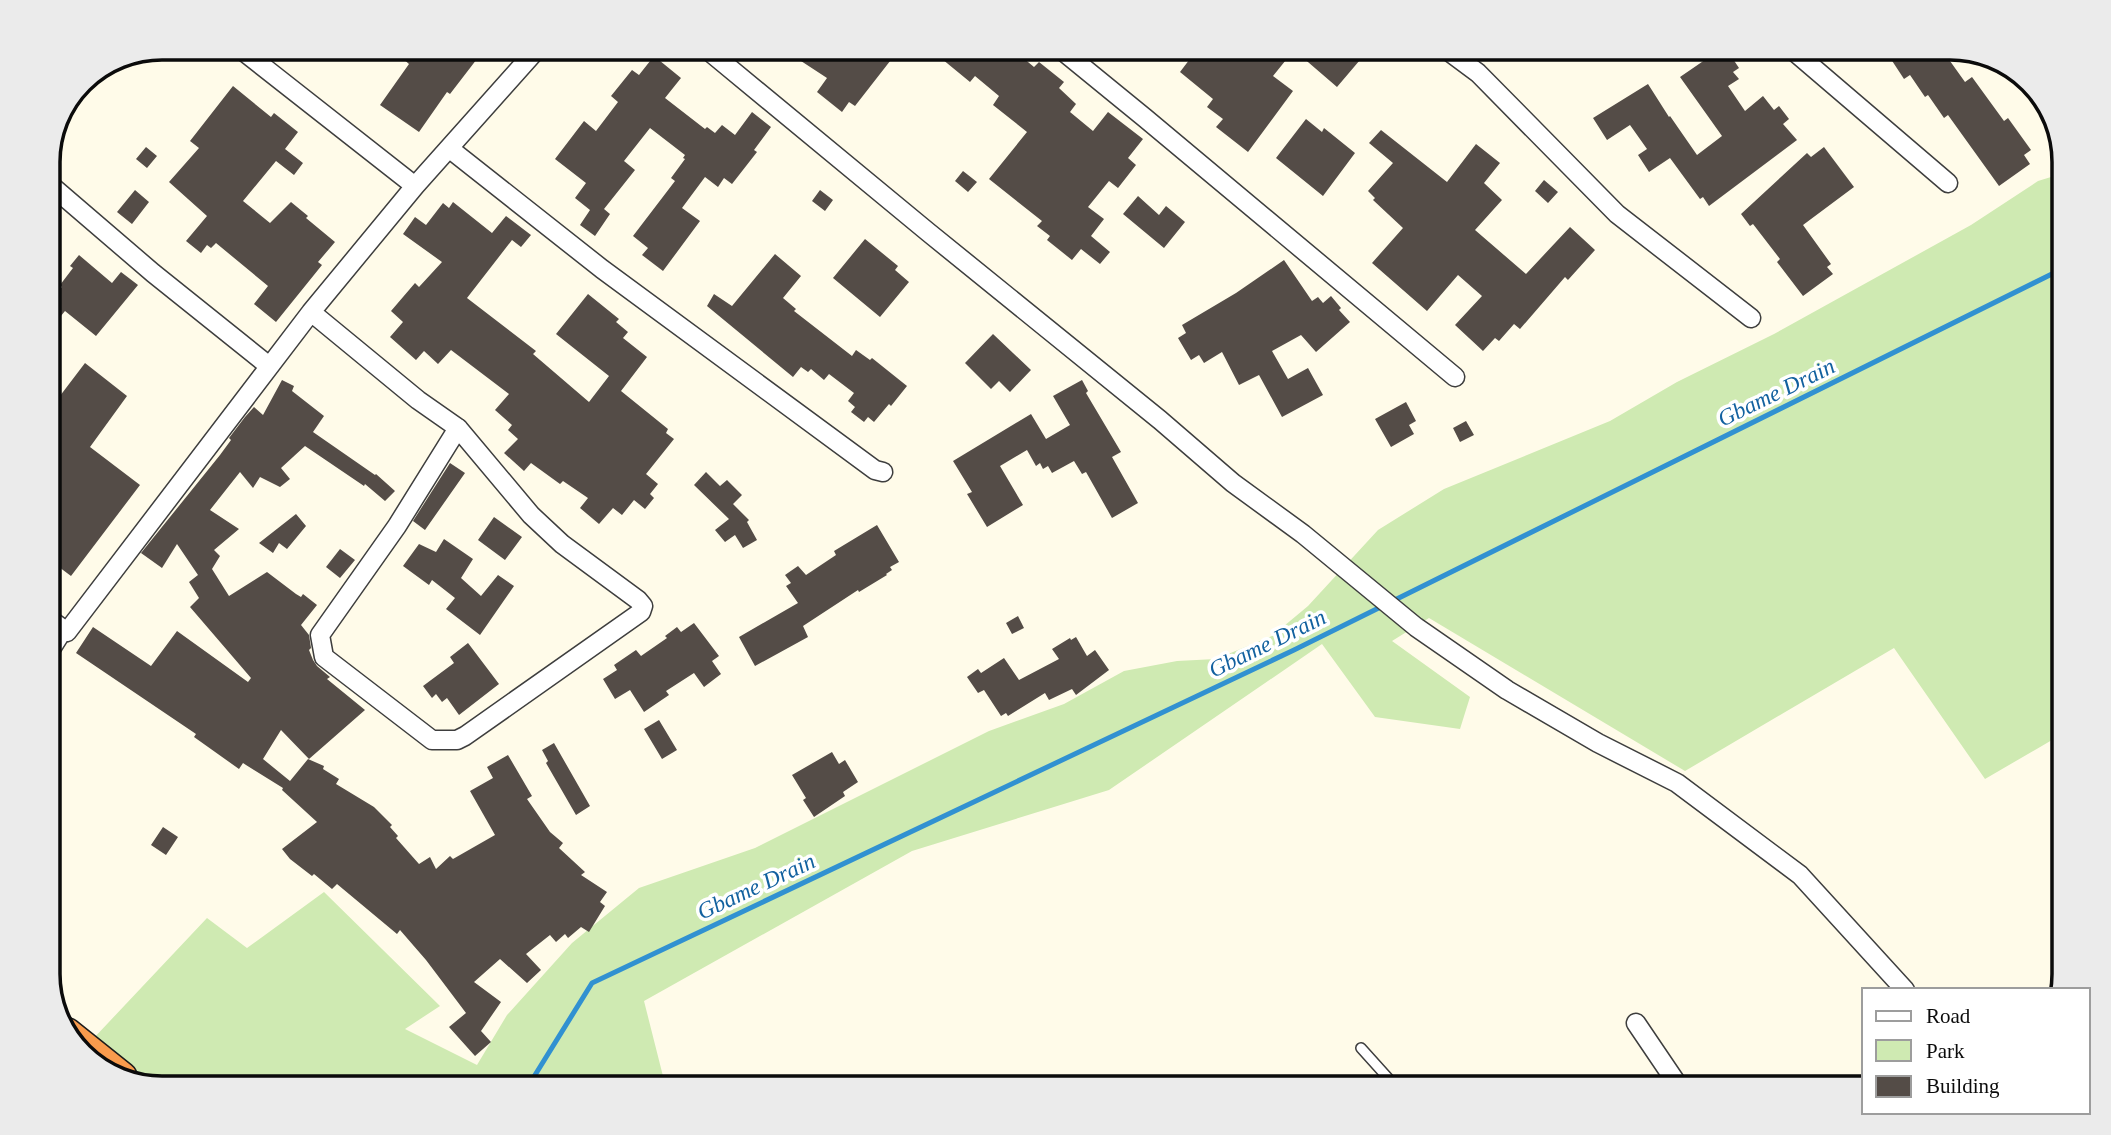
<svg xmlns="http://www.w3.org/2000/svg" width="2111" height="1135" font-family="'Times New Roman',serif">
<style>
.green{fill:#cfeab2}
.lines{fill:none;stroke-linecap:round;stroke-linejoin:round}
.stream{stroke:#3191d1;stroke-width:5}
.building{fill:#544c47}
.service-casing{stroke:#3e3e3e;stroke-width:12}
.minor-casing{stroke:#3e3e3e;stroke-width:21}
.motorway-casing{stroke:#1c1c1c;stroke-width:35}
.service{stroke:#fff;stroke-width:9}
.minor{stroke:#fff;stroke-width:18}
.motorway{stroke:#f99b4d;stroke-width:32}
.labels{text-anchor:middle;stroke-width:7;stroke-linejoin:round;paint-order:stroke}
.water-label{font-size:23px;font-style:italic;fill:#12619f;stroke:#fff}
.rim{fill:none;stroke:#0b0b0b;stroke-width:3.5}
</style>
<rect width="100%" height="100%" fill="#fffbe9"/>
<path class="green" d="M2064 173V733L1985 779 1894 648 1685 771 1429 618 1392 641 1470 697 1460 729 1375 717 1322 644 1109 790 912 851 644 1001 666 1088H161L146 1084 92 1040 207 918 247 948 324 892 440 1006 405 1029 477 1065 507 1015 572 943 639 888 755 848 989 731 1064 704 1124 671 1177 661 1216 659 1272 636 1308 606 1378 530 1444 489 1610 421 1677 382 1774 334 1971 225 2038 181Z"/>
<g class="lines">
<path class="stream" d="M527 1088 592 983 1294 650 2064 268"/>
</g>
<path class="building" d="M410 47H470L480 55 450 94 447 92 419 132 380 105 409 64 402 58Z
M810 47H901L855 106 849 102 842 112 817 92 827 78 801 61Z
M952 47H1010L1034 67 1039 62 1064 82 1059 88 1076 104 1070 112 1093 131 1108 112 1143 139 1128 158 1136 165 1118 188 1109 181 1088 207 1104 219 1091 236 1110 252 1100 264 1081 249 1072 260 1047 240 1050 236 1037 226 1042 221 989 179 1027 132 993 105 999 96 975 76 970 82 942 59Z
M1199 47H1371L1337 87 1294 50 1273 76 1293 91 1248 152 1216 127 1223 119 1207 107 1213 99 1180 72Z
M1883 47H1940L1965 82 1972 77 2004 121 2008 118 2031 150 2024 155 2030 164 1999 186 1948 115 1944 118 1928 95 1925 97 1910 75 1904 79Z
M1715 53 1719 59 1729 53 1739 68 1733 72 1739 79 1728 86 1745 111 1763 96 1774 110 1779 106 1789 119 1783 124 1797 140 1709 206 1703 197 1700 199 1670 158 1649 172 1638 155 1647 149 1630 125 1607 140 1593 118 1648 84 1669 117 1670 116 1697 155 1722 136 1680 77Z
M654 56 681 78 665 98 705 129 707 127 715 133 722 125 735 135 752 112 771 127 754 150 757 152 732 184 724 178 718 187 705 177 682 208 700 221 663 271 642 255 648 248 633 236 675 181 671 178 685 159 683 158 685 155 650 128 624 161 635 170 604 209 610 214 595 236 580 225 590 210 575 198 586 183 555 159 584 121 596 131 618 102 611 96 632 70 639 75Z
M233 86 271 117 274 113 298 132 285 149 303 163 294 175 276 161 243 201 270 223 291 202 308 216 306 218 335 242 318 262 322 265 276 322 254 304 268 286 216 243 211 248 207 245 201 253 186 241 207 216 169 182 199 148 190 141Z
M1306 119 1322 132 1324 128 1355 153 1323 196 1276 158Z
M1381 130 1447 182 1476 144 1500 163 1484 183 1502 200 1475 230 1526 274 1570 227 1595 250 1568 280 1565 277 1520 329 1514 324 1499 341 1495 338 1483 351 1455 325 1482 296 1458 275 1427 311 1372 263 1403 228 1373 200 1375 198 1368 191 1393 163 1369 143Z
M146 147 157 156 147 168 136 159Z
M1824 147 1854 187 1803 225 1831 264 1827 267 1833 274 1803 296 1777 262 1780 259 1753 224 1750 226 1741 214 1807 153 1811 157Z
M963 171 977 182 968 192 955 181Z
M1544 180 1558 192 1548 203 1535 191Z
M135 190 149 202 132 224 117 212Z
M820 190 833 200 825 211 812 201Z
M1138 196 1159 215 1166 206 1185 222 1164 248 1123 214Z
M453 202 492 233 506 216 531 235 521 247 512 240 467 298 536 351 533 354 589 402 609 376 556 334 588 294 619 319 616 322 628 332 623 338 647 357 621 391 668 429 666 433 674 439 646 474 658 484 650 494 654 498 645 509 634 500 622 515 613 508 599 524 580 508 588 498 563 481 560 484 531 463 524 471 504 453 518 439 508 430 512 425 495 410 509 394 451 350 438 364 424 351 416 360 390 337 403 322 391 311 415 283 419 287 442 262 403 234 415 217 426 225 443 203 449 208Z
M865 239 898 266 895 270 909 282 880 317 833 278Z
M775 254 801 276 783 298 796 309 794 311 852 356 856 350 870 360 872 358 907 386 891 406 889 404 874 422 868 417 864 422 851 412 855 407 848 401 854 393 829 374 824 380 811 369 808 372 801 367 793 377 707 306 714 294 732 306Z
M79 255 112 283 121 272 138 285 96 336 65 311 47 333V300H51L62 287 60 285 73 268 70 266Z
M1284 260 1312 301 1318 297 1323 303 1331 296 1341 308 1339 310 1350 322 1316 352 1301 335 1272 351 1288 379 1308 368 1323 395 1282 417 1259 375 1239 385 1222 352 1204 363 1199 355 1191 360 1178 338 1186 333 1182 325 1236 293Z
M993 334 1031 370 1010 392 999 381 991 389 965 363Z
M85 363 127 396 90 447 140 485 71 576 47 558 58 542 47 534V413Z
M282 380 294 386 292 391 324 416 313 432 375 475 376 474 395 491 385 501 365 484 364 486 305 446 281 468 290 479 280 487 260 477 253 488 240 472 210 510 239 529 214 550 220 556 212 569 229 596 267 572 296 594 301 597 303 594 317 605 301 625 309 635 311 648 309 650 313 660 317 666 330 677 327 679 365 710 309 759 281 730 263 759 290 781 308 759 324 766 323 769 339 779 336 784 374 807 392 825 390 827 398 836 396 838 419 864 430 857 436 869 450 856 453 859 495 835 470 791 493 778 487 767 508 755 532 796 527 799 550 832 563 843 559 848 585 872 581 875 607 892 600 902 605 906 589 932 581 927 568 938 565 934 556 942 550 935 526 954 541 970 527 983 500 959 474 982 501 1002 481 1031 491 1042 475 1056 449 1027 466 1013 426 960 400 930 397 934 337 884 332 889 314 874 312 876 290 859 282 849 317 822 282 790 283 788 246 765 243 763 239 769 194 737 196 734 76 653 93 627 151 666 177 631 248 682 251 678 190 607 199 598 189 582 198 575 177 544 162 568 141 553 220 455 231 440 229 438 245 417 254 407 263 415Z
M1082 380 1088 391 1086 393 1121 452 1112 457 1138 503 1112 518 1086 472 1082 474 1074 461 1052 473 1048 466 1043 469 1040 463 1036 466 1027 450 1000 466 1023 505 987 527 967 494 972 492 953 461 1031 414 1046 439 1070 425 1053 396Z
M1406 402 1416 421 1409 425 1414 434 1391 447 1375 419Z
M1466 421 1474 435 1460 442 1453 428Z
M450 463 465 473 425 530 413 521Z
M706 472 720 486 727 480 742 495 733 504 749 520 747 522 757 540 743 548 735 535 725 542 715 530 729 519 694 485Z
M296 514 306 526 287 549 279 543 273 553 259 543Z
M494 517 522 537 505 560 478 540Z
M877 525 899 562 890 567 892 570 886 574 887 575 859 592 858 590 803 626 808 637 755 666 739 637 798 603 786 586 791 583 785 575 798 566 806 575 836 555 834 551Z
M444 539 473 559 461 578 481 596 498 575 514 586 480 635 446 609 455 598 432 580 429 585 403 566 419 544 436 552Z
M340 549 355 560 340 578 326 567Z
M1018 616 1024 628 1012 634 1006 623Z
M694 623 719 656 712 661 721 674 704 687 694 673 666 691 669 695 644 712 630 690 615 699 603 679 617 670 614 665 636 650 641 656 667 638 665 636 677 627 681 632Z
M1076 637 1087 656 1095 650 1109 670 1076 695 1072 689 1049 700 1045 693 1008 716 1006 713 1001 716 984 690 978 693 967 677 978 669 981 673 1004 658 1019 680 1059 659 1052 649 1070 638 1071 640Z
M468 643 499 684 459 715 447 698 442 702 436 694 432 698 423 686 454 663 450 657Z
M659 720 677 750 662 759 644 729Z
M554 743 590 806 576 815 546 763 548 761 542 750Z
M832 752 839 764 845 760 858 782 843 792 845 796 814 817 803 800 806 798 792 775Z
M163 827 178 837 166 855 151 845Z"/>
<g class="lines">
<defs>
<path id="service" d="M48 662 67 632
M1361 1048 1397 1088"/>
<path id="minor" d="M238 47 415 186
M704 47 928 232 1160 420 1233 483 1303 534 1416 627 1507 690 1598 743 1677 783 1800 875 1905 990
M1058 47 1145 118 1455 377
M1443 47 1478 73 1617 214 1751 318
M1789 47 1948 183
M450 149 602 269 875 470 883 472
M47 182 153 273 269 366
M311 312 418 400 458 428 531 515 562 544 638 600 643 606 641 612 465 736 457 740H432L324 657 320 635 397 526 458 428
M48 618 67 632 311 312 415 186 539 47
M1636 1023 1680 1088"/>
<path id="motorway" d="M66 1034 121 1078"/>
</defs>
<use href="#service" class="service-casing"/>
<use href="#minor" class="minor-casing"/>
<use href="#motorway" class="motorway-casing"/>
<use href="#service" class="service"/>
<use href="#minor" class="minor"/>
<use href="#motorway" class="motorway"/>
</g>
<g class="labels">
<g class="water-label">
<text transform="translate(1776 392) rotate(-26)" y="8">Gbame Drain</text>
<text transform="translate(1267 643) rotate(-26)" y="8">Gbame Drain</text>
<text transform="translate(756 886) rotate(-25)" y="8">Gbame Drain</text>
</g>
</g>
<path d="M0 0H2111V1135H0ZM162 60H1950A102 102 0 0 1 2052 162V974A102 102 0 0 1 1950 1076H162A102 102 0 0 1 60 974V162A102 102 0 0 1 162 60Z" fill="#ebebeb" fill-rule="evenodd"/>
<path class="rim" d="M162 60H1950A102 102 0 0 1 2052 162V974A102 102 0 0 1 1950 1076H162A102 102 0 0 1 60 974V162A102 102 0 0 1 162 60Z"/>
<rect x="1862" y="988" width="228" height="126" fill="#ffffff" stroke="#9d9d9d" stroke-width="2"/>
<rect x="1876" y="1011" width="35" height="10" fill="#ffffff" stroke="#9d9d9d" stroke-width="2"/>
<text x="1926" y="1023" font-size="21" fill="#0b0b0b">Road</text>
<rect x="1876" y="1040" width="35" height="21" fill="#cfeab2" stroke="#9d9d9d" stroke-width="2"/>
<text x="1926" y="1058" font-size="21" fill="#0b0b0b">Park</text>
<rect x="1876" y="1076" width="35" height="21" fill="#544c47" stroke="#9d9d9d" stroke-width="2"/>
<text x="1926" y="1093" font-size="21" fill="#0b0b0b">Building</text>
</svg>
